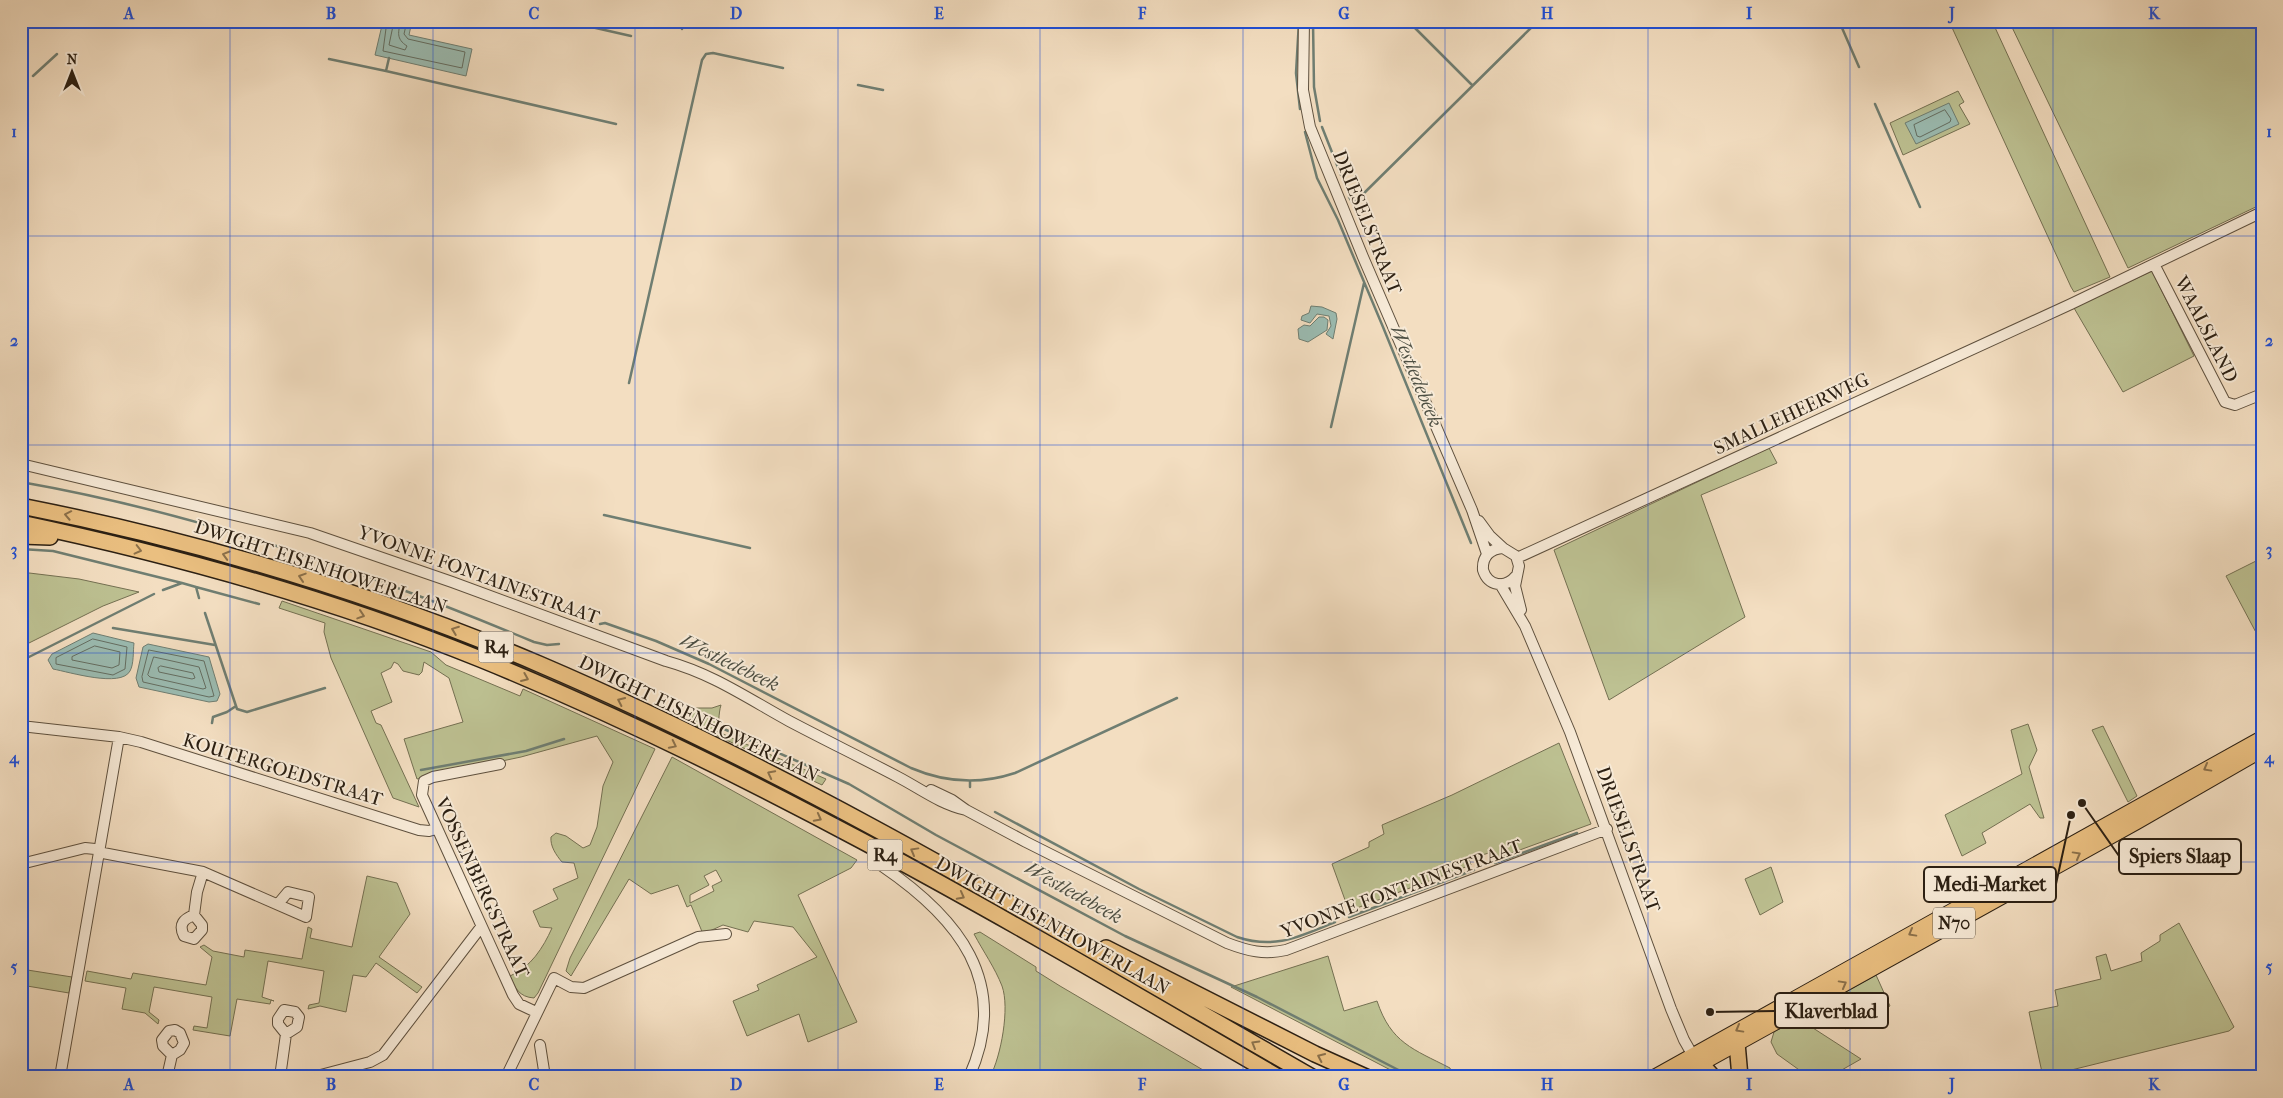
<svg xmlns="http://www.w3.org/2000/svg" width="2283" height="1098" font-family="'IM FELL French Canon',serif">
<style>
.green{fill:#bdc192;stroke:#747052;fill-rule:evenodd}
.water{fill:#9bbcb2;stroke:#6f7e72}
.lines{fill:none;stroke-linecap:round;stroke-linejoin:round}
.shore{stroke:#646e62;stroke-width:1}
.stream{stroke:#6f7e72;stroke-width:2.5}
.minor-casing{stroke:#5e503e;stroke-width:12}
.major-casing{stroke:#2c2013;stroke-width:16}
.highway-casing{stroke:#2c2013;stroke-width:18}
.minor{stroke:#f7ead7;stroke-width:10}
.major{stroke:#eabf80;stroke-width:14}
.highway{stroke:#eabf80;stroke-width:15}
.oneway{stroke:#8b704a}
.grid{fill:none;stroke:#1d4ed8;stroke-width:1;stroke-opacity:0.55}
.labels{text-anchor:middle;stroke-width:4;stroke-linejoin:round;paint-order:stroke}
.shield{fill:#f7ead7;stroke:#695d4e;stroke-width:1}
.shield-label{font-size:18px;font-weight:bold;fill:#2c2013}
.street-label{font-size:19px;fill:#2c2013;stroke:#f7ead7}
.water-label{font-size:20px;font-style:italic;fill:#4d4f43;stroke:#f7ead7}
.leader{fill:none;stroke:#2c2013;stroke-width:2}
.callout-dot{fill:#2c2013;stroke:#f7ead7;stroke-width:2}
.callout{fill:#f7ead7;stroke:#2c2013;stroke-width:2}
.callout-label{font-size:20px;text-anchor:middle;font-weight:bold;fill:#2c2013}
.neatline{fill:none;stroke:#1d4ed8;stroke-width:2}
.grid-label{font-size:16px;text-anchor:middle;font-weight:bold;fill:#1d4ed8}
</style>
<rect width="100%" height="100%" fill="#f3dec1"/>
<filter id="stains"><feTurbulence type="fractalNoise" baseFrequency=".004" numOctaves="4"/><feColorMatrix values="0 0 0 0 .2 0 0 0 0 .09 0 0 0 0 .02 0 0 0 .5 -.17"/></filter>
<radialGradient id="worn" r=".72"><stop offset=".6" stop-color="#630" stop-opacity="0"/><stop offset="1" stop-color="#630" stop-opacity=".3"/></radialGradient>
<path class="green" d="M1949 21H1992L2110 277 2074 292 2071 287Z
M2009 21H2262V204L2128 268Z
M1958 91 1964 102 1959 105 1970 124 1903 155 1890 123Z
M2152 271 2194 356 2123 392 2074 308Z
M1769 448 1777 463 1701 495 1745 617 1609 700 1554 550Z
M2262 558V639L2260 640 2226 576Z
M21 572 79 579 139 592 103 606 21 647Z
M282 601 431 652 446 665 520 696 523 689 655 749 538 993 534 998C519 997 515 988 510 976 531 967 543 948 552 928L540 927 533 911 558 899 553 889 578 878 574 863 562 862C556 855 550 846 551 837L556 833 566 836 583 848 590 845 597 827 603 786 613 762 597 736 521 757 417 779 404 739 463 722 449 678 424 662 422 672 419 675 403 671 398 664 394 662 391 668 381 673 392 702 371 711 376 723 381 725 419 807 393 798 331 658 324 632 325 623 279 608Z
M721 705C718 715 720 722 716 731L826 779 822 785 688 722 695 708H712Z
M2028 724 2037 750 2029 767 2044 818H2040L2030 804 1982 833 1986 843 1962 856 1945 815 2022 774 2011 730Z
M2103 726 2137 796 2128 802 2092 730Z
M1559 743 1591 824 1495 859 1492 852 1469 859 1471 865 1349 911 1332 864 1369 847V842L1384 834 1382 825 1452 795Z
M672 757 857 860 851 868 798 895 857 1022 808 1042 799 1014 747 1036 733 1001 759 990 757 985 817 957 793 927 754 921 748 932 723 925 703 934 691 905 687 907 678 885 651 894 629 879 571 976 566 971 570 958ZM716 870 722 881 712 886 714 891 690 903V895L709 885 704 876Z
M1771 867 1783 902 1760 915 1745 879Z
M367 876 397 883 410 914 379 957 422 987 417 993 376 963 366 977 353 975 346 1012 320 1006 308 1009 309 1005 319 1003 324 971 268 961 262 997 274 1001 271 1000 270 1004 237 999 230 1036 193 1030 194 1026 207 1028 212 997 154 987 149 1012 159 1020 158 1024 145 1013 122 1009 126 988 85 981 87 971 131 979 133 973 206 985 212 957 200 947 204 945 213 951 244 957 245 950 302 959 308 927 312 929 310 938 352 947Z
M2179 923 2234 1027 2229 1031 2043 1077 2029 1012 2058 1006 2055 990 2101 979 2096 957 2106 954 2111 971 2142 961 2141 953 2160 941V935Z
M980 932 1036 967V971L1060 986 1215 1077H990C1001 1056 1010 1008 1002 986 995 968 983 951 974 934Z
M1328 956 1344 1011 1377 1001C1391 1043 1413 1049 1450 1068L1453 1077H1404L1231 987Z
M21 969 72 977 69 993 21 985Z
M1876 975 1890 1006 1845 1029 1836 1014 1813 1028 1861 1059 1840 1071 1847 1077H1809L1777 1054 1771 1042 1774 1032Z"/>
<path class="water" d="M383 21H412L409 35 472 49 466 76 375 55Z
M1949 103 1959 124 1916 144 1905 123Z
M1311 306 1322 307 1336 313 1337 319 1333 339 1326 334 1331 326 1329 316 1317 314 1310 323 1301 320 1302 316 1309 313Z
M1319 317H1324L1328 320 1327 330 1308 342 1299 339 1298 329 1304 325 1310 326Z
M93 633 134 643C133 651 134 664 130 671 121 688 69 672 53 669L48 660 52 654Z
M148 644 209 657 220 694 217 701 209 702 139 687 136 678 143 647Z"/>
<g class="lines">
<path class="shore" d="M387 21 383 51 462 68 465 52 408 39 404 34 407 21
M394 21 389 45 405 50 407 46C396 39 398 32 401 21
M1945 110 1951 119 1950 122 1920 137 1917 136 1914 125Z
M93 639 127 647 125 669 113 675 56 664V658Z
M95 646 120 652 119 665 112 668 72 660V657Z
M149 650 204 661 214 696 209 697 143 682 142 677Z
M154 657 199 667 206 688 203 689 150 677 148 675Z
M161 666 193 673 195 678 192 679 159 672 158 668Z"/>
<path class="stream" d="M565 21 631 36
M682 21V29
M1299 21 1296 73 1300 109
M1313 21 1314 87 1320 121
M1408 21 1472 85
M1839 21 1859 67
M389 58 386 71 616 124
M329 59 386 71
M33 76 57 54
M858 85 883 90
M1875 104 1920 207
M1322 127 1341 175
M1305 132 1317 178 1338 220 1383 327 1471 543
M1349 197 1353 204 1538 21
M629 383 702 60 706 54 713 53 783 68
M1331 427 1364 283
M21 482C198 513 369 573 534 642L547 645 559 644
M604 515 750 548
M248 543 250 537
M21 549 53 551 182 583
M196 587 259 604
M163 590 182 583 196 587 199 598
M205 613 237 709 247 712 325 688
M600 624 605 623 656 641 709 664 911 768C946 783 979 785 1015 773L1177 698
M113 628 215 645
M21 661 154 594
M212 723 213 717 227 712 236 706
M724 729 849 784 936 835 1125 936 1257 997 1412 1077
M421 770 526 751 564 739
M970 782V787
M995 812 1139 889 1237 937C1276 950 1300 936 1335 922
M1495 863 1577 833
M1349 917 1474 870"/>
<defs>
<path id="minor" d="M1304 21 1303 90 1310 127 1363 257 1472 510 1487 554
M2154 264 2225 402 2235 405 2262 394
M21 464 310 533 452 582 666 661C713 674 747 698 789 721 825 740 862 758 898 777 921 789 940 804 966 810
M1479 521 1490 536 1503 548
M1517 558 2071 304 2262 212
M1516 576C1505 589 1488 586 1483 570 1482 556 1490 549 1503 548L1516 556 1519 566 1515 586 1521 610
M1500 584 1525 626 1570 732 1671 1009 1684 1040 1696 1061
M21 726 119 737
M500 764 433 777 424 781 422 795 513 995 519 1004 536 1012
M931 790 952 800 966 810 1026 842 1227 943C1248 951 1264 955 1286 950L1607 829
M21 864 85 848 95 849 103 853 203 872 306 917 309 897 288 892 278 904
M882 866C957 917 1012 982 969 1077
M194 915 202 925V930L194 939 184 936C178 924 184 919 194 915L197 892 203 872
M284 1010 295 1012 299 1017 297 1027 286 1034 278 1024V1019Z
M175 1030 180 1033 184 1043 180 1050 172 1055 163 1046 162 1040 169 1031Z
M540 1045 545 1077
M60 1077 119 737 141 742 419 830 429 831 436 829
M167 1077 172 1055
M280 1077 286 1034
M313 1077 370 1062 383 1055 481 927
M506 1077 554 978 571 987 584 988 698 937 726 934"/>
<path id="major" d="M1654 1077 2262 738
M1677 1077 2137 822 2262 750"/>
<path id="highway" d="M21 506C198 541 373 593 539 664 808 779 1059 932 1312 1077
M21 523C177 556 332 599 480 659 758 772 1018 926 1278 1077
M21 536 50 537
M1106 948 1315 1054 1366 1077
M1737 1043 1740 1077
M1702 1077 1699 1072 1698 1065 1705 1068 1713 1077"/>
</defs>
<use href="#minor" class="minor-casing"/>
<use href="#major" class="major-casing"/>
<use href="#highway" class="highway-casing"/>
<use href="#minor" class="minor"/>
<use href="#major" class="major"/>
<use href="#highway" class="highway"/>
</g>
<defs><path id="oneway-chevron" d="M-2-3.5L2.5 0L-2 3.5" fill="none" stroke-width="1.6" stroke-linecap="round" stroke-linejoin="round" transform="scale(1.25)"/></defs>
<g class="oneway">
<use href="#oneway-chevron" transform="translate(68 515) rotate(-169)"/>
<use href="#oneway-chevron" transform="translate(138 550) rotate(14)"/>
<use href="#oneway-chevron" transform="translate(226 555) rotate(-164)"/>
<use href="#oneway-chevron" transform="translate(302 577) rotate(-162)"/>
<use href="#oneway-chevron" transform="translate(361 615) rotate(18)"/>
<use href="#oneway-chevron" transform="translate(455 630) rotate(-159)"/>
<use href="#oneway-chevron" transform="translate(525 678) rotate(23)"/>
<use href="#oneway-chevron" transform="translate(621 701) rotate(-155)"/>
<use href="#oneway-chevron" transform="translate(673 745) rotate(26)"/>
<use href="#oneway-chevron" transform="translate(2207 768) rotate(151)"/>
<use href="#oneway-chevron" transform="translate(771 774) rotate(-153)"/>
<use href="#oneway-chevron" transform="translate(818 818) rotate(28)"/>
<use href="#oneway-chevron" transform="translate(914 851) rotate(-151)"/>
<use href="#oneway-chevron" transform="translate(2077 855) rotate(-29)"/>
<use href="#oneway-chevron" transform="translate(961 896) rotate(28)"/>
<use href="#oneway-chevron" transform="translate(1912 933) rotate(151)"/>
<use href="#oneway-chevron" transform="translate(1843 984) rotate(-29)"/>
<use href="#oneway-chevron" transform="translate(1739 1029) rotate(151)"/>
<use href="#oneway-chevron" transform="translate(1255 1044) rotate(-150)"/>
<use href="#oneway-chevron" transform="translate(1321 1057) rotate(-155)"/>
</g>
<path class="grid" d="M230 21V1077M433 21V1077M635 21V1077M838 21V1077M1040 21V1077M1243 21V1077M1445 21V1077M1648 21V1077M1850 21V1077M2053 21V1077M21 236H2262M21 445H2262M21 653H2262M21 862H2262"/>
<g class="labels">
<g class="shield">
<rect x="478.5" y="631.5" width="35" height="31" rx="4"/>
<rect x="867.5" y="839.5" width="35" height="31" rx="4"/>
<rect x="1933" y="907.5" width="42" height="31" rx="4"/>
</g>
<g class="shield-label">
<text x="496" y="653">R4</text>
<text x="885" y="861">R4</text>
<text x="1954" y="929">N70</text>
</g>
<g class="street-label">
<text transform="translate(1368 222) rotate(68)" y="7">DRIESELSTRAAT</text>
<text transform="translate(2207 329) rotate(63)" y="7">WAALSLAND</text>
<text transform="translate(1791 413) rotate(-25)" y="7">SMALLEHEERWEG</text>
<text transform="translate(321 566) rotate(18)" y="7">DWIGHT EISENHOWERLAAN</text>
<text transform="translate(479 574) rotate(20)" y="7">YVONNE FONTAINESTRAAT</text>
<text transform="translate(699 718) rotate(26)" y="7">DWIGHT EISENHOWERLAAN</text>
<text transform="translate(283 769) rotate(17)" y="7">KOUTERGOEDSTRAAT</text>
<text transform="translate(1629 839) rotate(70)" y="7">DRIESELSTRAAT</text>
<text transform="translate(483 887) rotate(65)" y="7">VOSSENBERGSTRAAT</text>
<text transform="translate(1401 888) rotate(-20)" y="7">YVONNE FONTAINESTRAAT</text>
<text transform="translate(1053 925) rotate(29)" y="7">DWIGHT EISENHOWERLAAN</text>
</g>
<g class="water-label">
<text transform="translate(1417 376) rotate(68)" y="7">Westledebeek</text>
<text transform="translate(730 662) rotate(26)" y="7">Westledebeek</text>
<text transform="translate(1074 892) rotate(29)" y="7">Westledebeek</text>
</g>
</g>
<path class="leader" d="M2082 803L2119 856M2071 815L2056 884M1710 1012L1775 1011"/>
<g class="callout-dot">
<circle cx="2082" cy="803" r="5"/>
<circle cx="2071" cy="815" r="5"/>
<circle cx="1710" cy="1012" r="5"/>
</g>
<g class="callout">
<rect x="2119" y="839" width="122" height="35" rx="5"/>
<rect x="1924" y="867" width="132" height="35" rx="5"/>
<rect x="1775" y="993" width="113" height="35" rx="5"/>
</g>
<g class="callout-label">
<text x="2180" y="863">Spiers Slaap</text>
<text x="1990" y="891">Medi-Market</text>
<text x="1831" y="1018">Klaverblad</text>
</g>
<rect width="2283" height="1098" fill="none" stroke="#f3dec1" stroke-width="55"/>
<g transform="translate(72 72)" stroke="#f7ead7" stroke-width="4" paint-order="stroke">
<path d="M0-4L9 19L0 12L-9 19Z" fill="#2c2013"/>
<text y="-8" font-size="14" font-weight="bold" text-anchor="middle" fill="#2c2013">N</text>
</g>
<rect x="28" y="28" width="2228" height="1042" class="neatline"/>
<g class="grid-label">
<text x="129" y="19">A</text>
<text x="331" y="19">B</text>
<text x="534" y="19">C</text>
<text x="736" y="19">D</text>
<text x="939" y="19">E</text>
<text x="1142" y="19">F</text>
<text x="1344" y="19">G</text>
<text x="1547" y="19">H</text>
<text x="1749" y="19">I</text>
<text x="1952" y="19">J</text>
<text x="2154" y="19">K</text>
<text x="14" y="137">1</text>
<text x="2269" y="137">1</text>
<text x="14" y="346">2</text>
<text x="2269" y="346">2</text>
<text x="14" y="555">3</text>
<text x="2269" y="555">3</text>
<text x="14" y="763">4</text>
<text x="2269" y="763">4</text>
<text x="14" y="972">5</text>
<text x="2269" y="972">5</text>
<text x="129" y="1090">A</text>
<text x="331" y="1090">B</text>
<text x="534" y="1090">C</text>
<text x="736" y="1090">D</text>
<text x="939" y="1090">E</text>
<text x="1142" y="1090">F</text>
<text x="1344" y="1090">G</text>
<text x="1547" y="1090">H</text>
<text x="1749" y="1090">I</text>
<text x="1952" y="1090">J</text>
<text x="2154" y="1090">K</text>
</g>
<rect width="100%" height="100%" filter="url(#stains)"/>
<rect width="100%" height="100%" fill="url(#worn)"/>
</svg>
